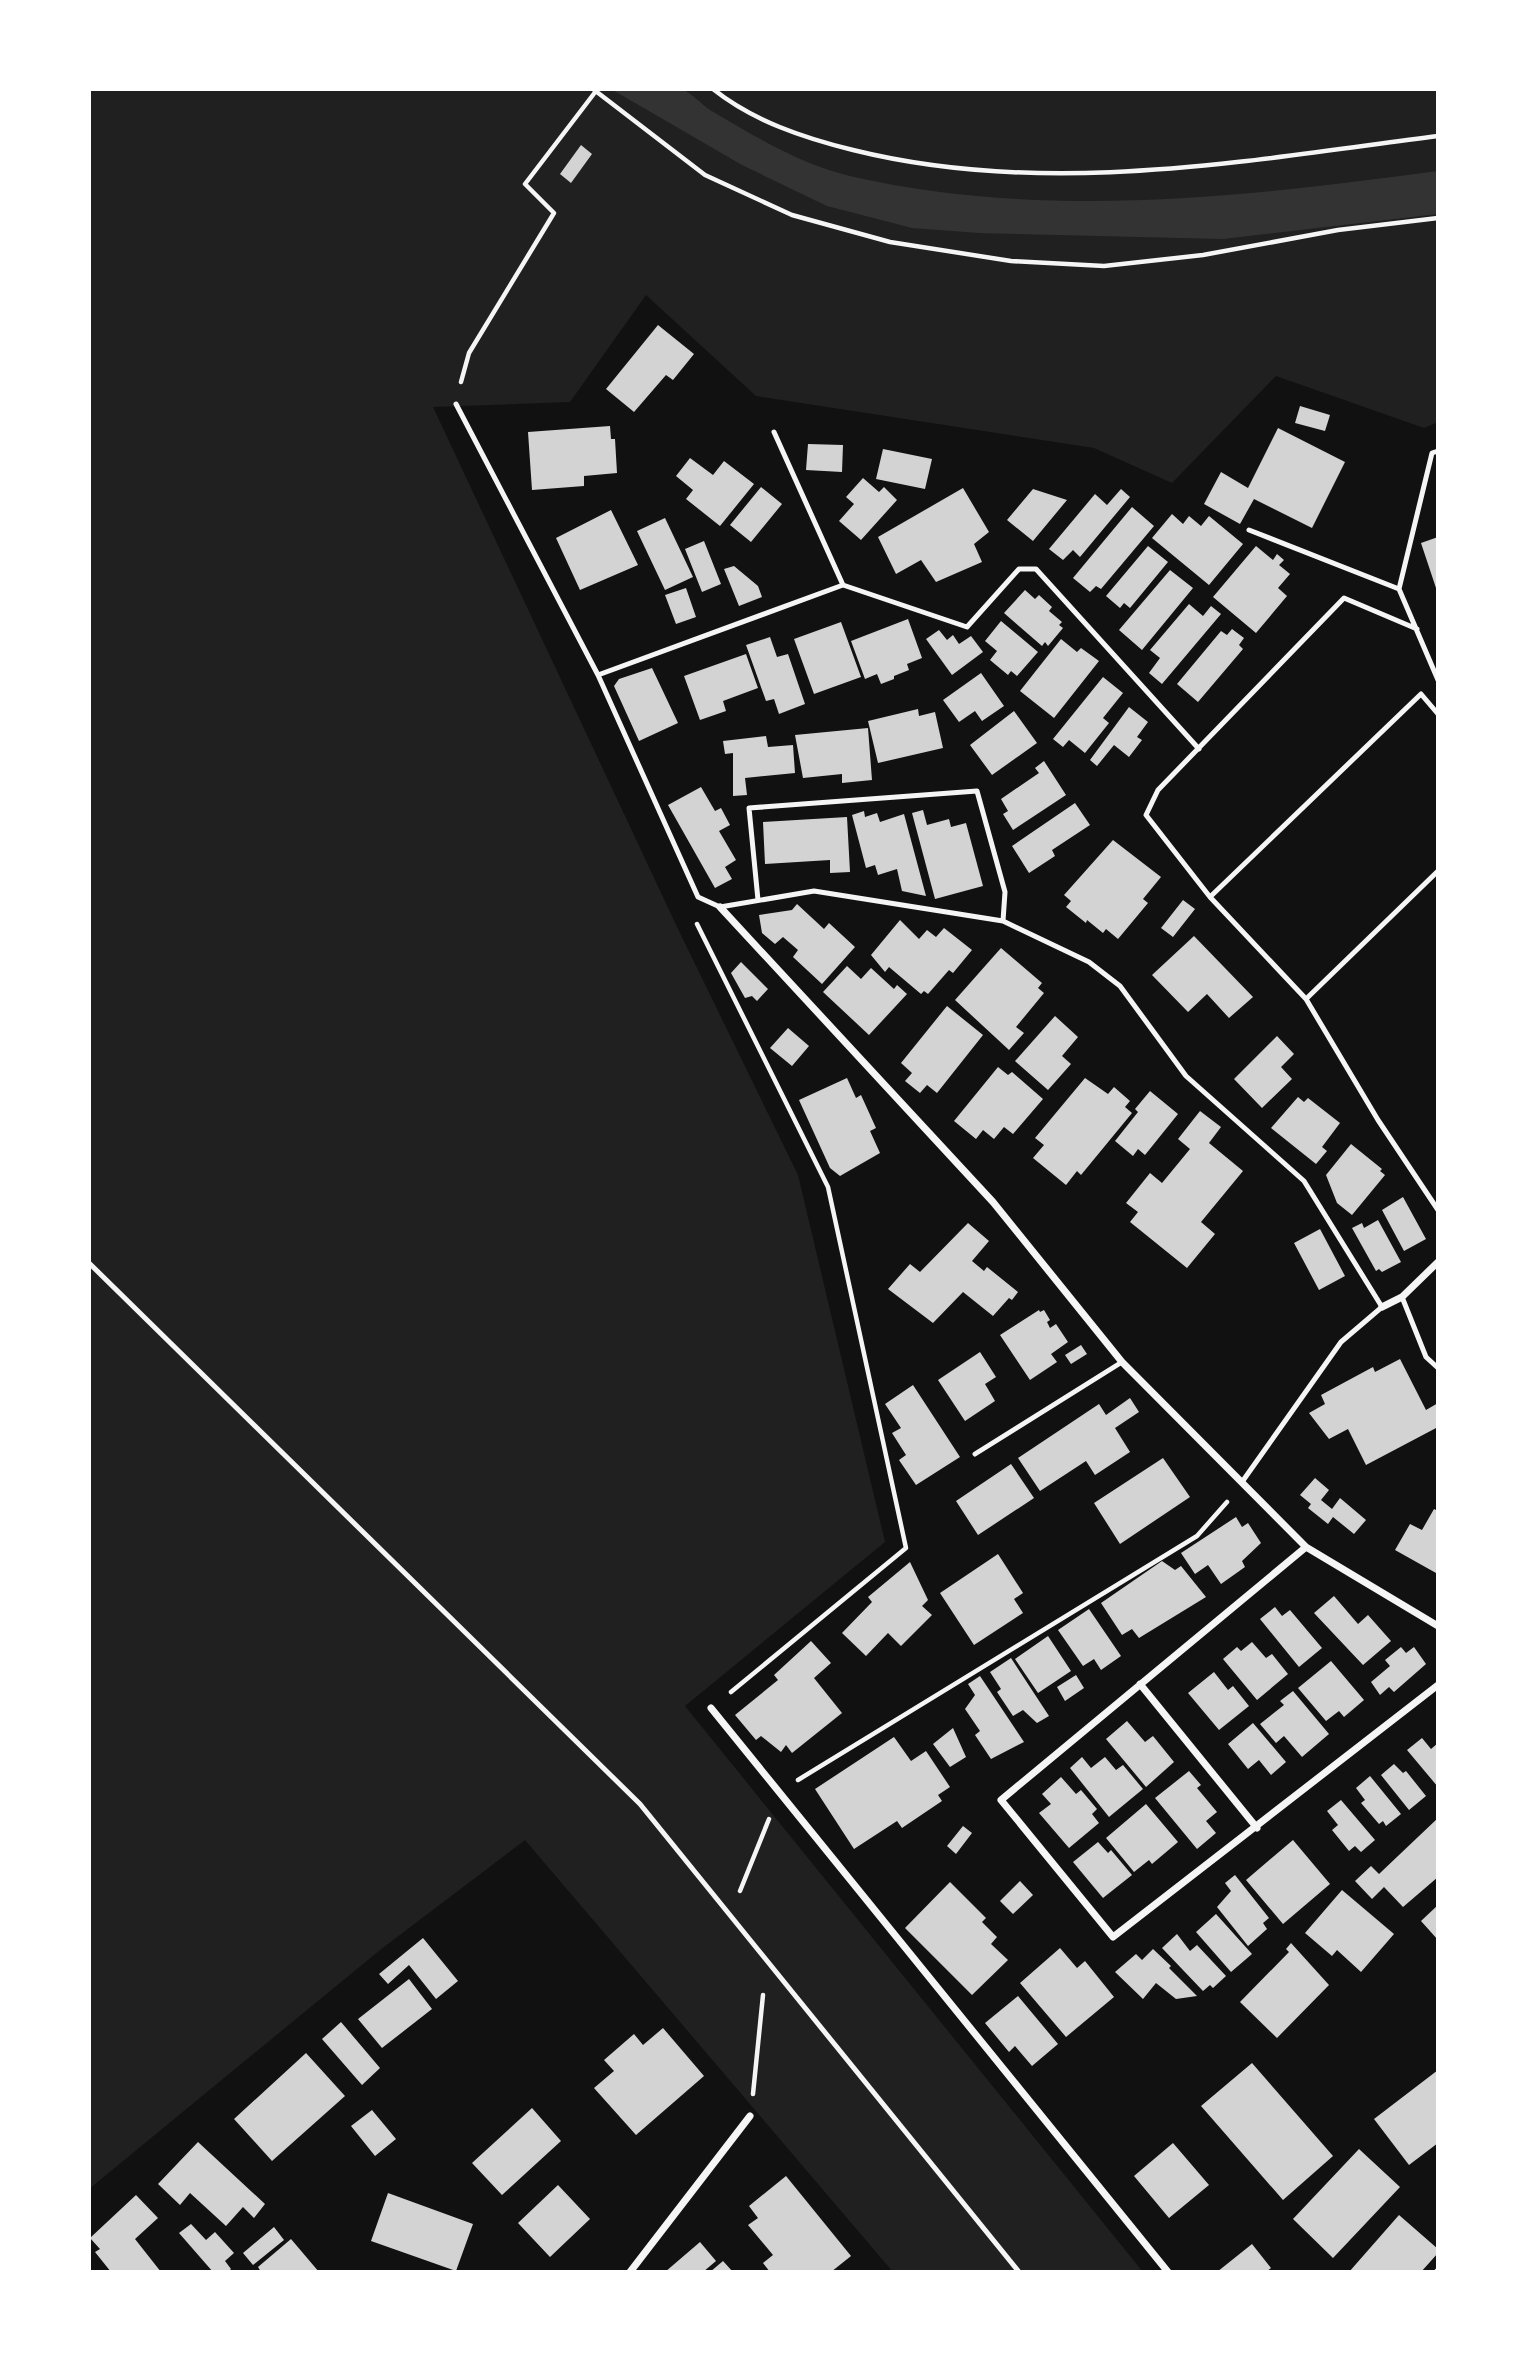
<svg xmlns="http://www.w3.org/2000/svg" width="1527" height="2361" font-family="'Fira Sans',sans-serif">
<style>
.green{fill:#202020}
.water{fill:#333}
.building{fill:#d3d3d3}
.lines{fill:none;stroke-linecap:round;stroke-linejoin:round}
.path{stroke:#f5f5f5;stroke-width:4.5}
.service{stroke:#f5f5f5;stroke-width:5}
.minor{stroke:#f5f5f5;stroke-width:7}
</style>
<rect width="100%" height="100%" fill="#111"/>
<path class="green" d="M89 89H1438V422L1424 428 1276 376 1172 483 1094 448 756 396 646 295 570 402 433 407 679 931 798 1175 885 1542 685 1706 1143 2272H893L525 1840 380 1950 89 2189Z"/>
<path class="water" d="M611 89C632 89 658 85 680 89 690 91 701 104 710 110 754 136 803 166 854 177 1047 220 1244 197 1438 171V214L1223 239 979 233 912 228 827 206 742 165Z"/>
<path class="building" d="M581 145 592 154 571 183 560 174Z
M658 325 694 354 673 380 666 375 634 412 606 389Z
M1300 406 1330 415 1325 431 1295 423Z
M610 426 611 439H615L617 473 584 476V486L532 490 528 432Z
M1278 428 1345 462 1312 528 1254 499 1240 524 1204 504 1221 472 1248 488Z
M808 444 843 445 842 472 806 470Z
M883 449 932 459 925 489 876 479Z
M690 458 713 475 724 461 754 484 720 526 686 499 693 490 676 476Z
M863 478 879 492 884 487 897 500 861 540 839 521 854 504 846 497Z
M761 487 782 504 751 542 730 525Z
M963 488 989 532 974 544 982 562 936 582 921 560 896 574 878 537Z
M1033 489 1067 500 1033 541 1007 520Z
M1121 489 1130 497 1080 557 1073 550 1063 560 1049 549 1095 494 1107 505Z
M1132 507 1154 526 1101 589 1096 586 1090 592 1073 578Z
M611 510 638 565 580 590 556 538Z
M1172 514 1183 524 1189 516 1201 526 1209 516 1243 544 1209 585 1152 538Z
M665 518 693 577 665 590 637 531Z
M1438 537V587L1436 588 1421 543Z
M704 541 721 584 702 592 685 549Z
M1148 546 1168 562 1130 608 1124 603 1120 608 1106 596Z
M1256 546 1273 560 1277 554 1284 560 1279 565 1290 574 1278 588 1287 596 1256 633 1213 597Z
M734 566 758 586 762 597 739 606 724 569Z
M1170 570 1193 588 1142 650 1119 630Z
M686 588 696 617 676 624 665 595Z
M1025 590 1035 599 1039 595 1052 607 1049 611 1062 622 1059 625 1063 628 1048 646 1045 642 1042 646 1004 613Z
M1189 604 1203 616 1211 606 1221 614 1162 684 1149 673 1160 658 1150 650Z
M908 619 922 658 907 664 909 670 894 676V679L881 684 877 674 865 679 851 641Z
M1001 621 1038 652 1017 676 1011 671 1008 675 990 660 997 651 985 641Z
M841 622 861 677 814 694 794 639Z
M1232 629 1244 638 1239 645 1243 649 1198 702 1177 684 1221 631 1227 635Z
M939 630 947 640 953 635 959 644 971 636 983 652 952 675 926 639Z
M770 637 777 657 788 654 805 704 779 714 774 699 766 701 746 645Z
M1061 639 1077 652 1081 648 1099 661 1054 718 1020 691Z
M746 654 758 688 723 701 726 711 700 720 684 676Z
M652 668 678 723 639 741 614 686 619 679Z
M981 673 1004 706 982 721 975 711 959 722 943 700Z
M1103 677 1123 693 1103 718 1109 723 1085 753 1069 740 1063 747 1053 739Z
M1129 707 1148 722 1137 737 1142 740 1129 757 1114 745 1097 766 1090 760Z
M918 709 919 716 935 712 943 748 878 763 868 721Z
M1014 711 1037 743 992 775 970 745Z
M868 728 872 780 842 783V774L803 778 795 735Z
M766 736 768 747 793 745 795 773 745 778 747 795 733 796V753L725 754 723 741Z
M1044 761 1066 795 1013 830 1003 814 1008 811 1001 799 1039 773 1035 768Z
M701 787 715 811 721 808 730 825 719 831 736 860 725 867 732 879 715 888 668 805Z
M1075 803 1090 825 1052 850 1055 856 1029 873 1012 846Z
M923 810 927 825 949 819 951 827 966 823 983 886 935 899 912 813Z
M864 811 865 817 877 813 880 822 904 814 926 896 902 891 897 869 878 875 875 865 866 868 852 815Z
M847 817 850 872 830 873V860L765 864 763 822Z
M1113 840 1161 877 1143 899 1148 903 1118 939 1106 929 1103 933 1087 920 1086 923 1066 907 1071 901 1064 895Z
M1183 900 1195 909 1173 937 1161 928Z
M797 904 824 929 829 923 855 947 822 984 793 957 798 950 783 937 775 944 762 933 759 915 792 910Z
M900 920 919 939 927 930 936 937 944 928 972 950 953 973 949 970 928 994 924 991 921 994 889 967 885 972 871 955Z
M1194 936 1253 997 1229 1018 1207 994 1188 1012 1152 975Z
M1001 948 1042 983 1038 988 1044 993 1016 1027 1024 1033 1009 1050 955 1000Z
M741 962 768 989 757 1001 752 996 745 998 731 973Z
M847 966 861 979 871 968 894 989 897 985 907 994 869 1035 823 992Z
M947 1006 983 1035 937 1093 927 1085 920 1093 905 1081 912 1073 901 1063Z
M1055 1016 1078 1037 1062 1056 1071 1064 1048 1090 1015 1061Z
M788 1028 809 1046 792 1066 770 1048Z
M1277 1036 1294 1054 1281 1067 1292 1079 1262 1108 1234 1079Z
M998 1067 1008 1075 1012 1072 1043 1099 1013 1134 1004 1127 994 1139 983 1130 976 1139 954 1121Z
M847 1078 856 1098 861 1095 876 1128 870 1131 880 1153 840 1176 830 1168 799 1100Z
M1085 1078 1108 1094 1114 1087 1130 1101 1125 1107 1132 1113 1081 1175 1077 1171 1066 1185 1033 1158 1044 1145 1035 1138Z
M1150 1091 1178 1114 1145 1155 1138 1149 1133 1156 1115 1141 1138 1112 1135 1109Z
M1298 1097 1304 1102 1308 1098 1340 1123 1322 1147 1327 1151 1316 1164 1271 1128Z
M1200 1111 1221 1127 1209 1143 1243 1171 1201 1222 1215 1234 1187 1268 1130 1222 1138 1212 1126 1203 1150 1173 1162 1183 1190 1149 1178 1139Z
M1351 1144 1382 1169 1380 1171 1385 1175 1352 1215 1337 1203 1326 1175Z
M1403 1197 1426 1239 1404 1251 1382 1210Z
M1378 1220 1401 1262 1382 1272 1379 1269 1376 1271 1352 1228 1362 1223 1364 1228Z
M968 1223 989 1241 972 1261 984 1271 987 1267 1018 1292 1012 1300 1009 1298 993 1316 963 1292 933 1323 888 1289 910 1264 920 1272Z
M1320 1229 1345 1276 1319 1290 1294 1243Z
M1039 1310 1040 1312 1044 1310 1050 1320 1047 1322 1050 1328 1056 1324 1068 1342 1051 1354 1057 1362 1030 1380 1000 1335Z
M1081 1345 1087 1354 1071 1364 1065 1355Z
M980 1352 996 1377 985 1384 995 1401 965 1421 938 1380Z
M1400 1359 1426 1410 1438 1403V1427L1366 1465 1348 1429 1329 1439 1309 1413 1325 1404 1321 1395 1373 1367 1375 1372Z
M913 1385 960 1457 916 1485 899 1460 906 1455 892 1433 901 1428 885 1404Z
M1130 1398 1139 1412 1115 1428 1130 1452 1095 1475 1086 1461 1040 1491 1018 1458 1099 1404 1106 1415Z
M1163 1458 1190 1497 1120 1544 1094 1503Z
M1011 1464 1034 1498 978 1535 956 1501Z
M1315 1478 1329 1490 1321 1500 1332 1509 1340 1498 1366 1520 1354 1534 1333 1517 1328 1524 1308 1508 1311 1504 1300 1495Z
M1434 1509 1438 1511 1436 1573 1395 1550 1410 1524 1422 1530Z
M1236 1517 1242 1527 1248 1523 1261 1543 1242 1561 1245 1567 1221 1584 1208 1565 1195 1574 1181 1553Z
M998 1554 1023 1593 1014 1599 1023 1613 974 1645 940 1593Z
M1162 1561 1175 1570 1181 1566 1206 1597 1139 1638 1132 1629 1122 1635 1101 1603Z
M910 1562 928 1600 922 1606 932 1615 901 1646 888 1633 866 1656 842 1633 872 1602 868 1597Z
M1334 1596 1358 1624 1368 1615 1391 1641 1363 1665 1314 1613Z
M1275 1607 1282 1616 1290 1610 1322 1648 1299 1667 1260 1619Z
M1089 1609 1121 1656 1101 1670 1094 1659 1083 1666 1058 1630Z
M1048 1636 1071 1671 1038 1693 1015 1659Z
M811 1641 831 1663 814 1678 842 1713 792 1753 786 1745 781 1752 761 1736 756 1740 735 1715 778 1680 774 1675Z
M1252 1642 1266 1658 1272 1654 1288 1674 1257 1700 1223 1659 1237 1647 1241 1651Z
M1401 1647 1406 1653 1414 1647 1426 1664 1394 1692 1389 1687 1380 1695 1371 1682 1390 1666 1385 1660Z
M1011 1658 1049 1716 1037 1723 1023 1710 1013 1716 997 1692 1001 1689 990 1672Z
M1331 1661 1364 1700 1344 1717 1339 1711 1326 1721 1298 1688Z
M1214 1672 1228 1690 1233 1686 1249 1706 1219 1730 1188 1693Z
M1076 1675 1084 1688 1065 1701 1057 1687Z
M980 1676 1024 1742 991 1759 975 1735 980 1731 965 1709 975 1695 968 1684Z
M1293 1691 1329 1734 1302 1757 1284 1736 1276 1743 1260 1724 1284 1705 1280 1701Z
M1127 1721 1145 1742 1153 1736 1174 1762 1146 1787 1106 1739Z
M1253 1723 1286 1762 1271 1775 1259 1760 1248 1769 1228 1744Z
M953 1728 966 1757 950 1767 933 1744Z
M894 1737 911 1761 926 1751 950 1787 938 1795 942 1801 902 1828 897 1821 854 1849 815 1789Z
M1422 1738 1431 1749 1438 1743V1787L1407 1750Z
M1082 1757 1091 1768 1105 1757 1116 1770 1123 1765 1143 1789 1109 1817 1070 1768Z
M1394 1764 1403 1773 1406 1771 1426 1796 1409 1810 1381 1775Z
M1189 1771 1201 1785 1197 1788 1217 1812 1206 1821 1216 1833 1197 1849 1155 1798Z
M1370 1776 1401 1814 1386 1826 1383 1821 1379 1824 1361 1803 1365 1800 1356 1788Z
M1061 1777 1076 1794 1081 1790 1097 1809 1092 1814 1099 1823 1069 1848 1039 1813 1051 1804 1042 1794Z
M1341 1800 1375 1840 1361 1852 1355 1846 1349 1851 1332 1830 1338 1825 1327 1811Z
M1146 1804 1178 1842 1152 1864 1149 1860 1134 1872 1106 1838Z
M1438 1818V1877L1403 1907 1384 1887 1372 1899 1355 1881 1371 1866 1379 1874Z
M963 1826 972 1833 956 1854 947 1846Z
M1293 1840 1330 1884 1283 1924 1246 1880Z
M1098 1842 1108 1853 1111 1850 1132 1875 1103 1898 1073 1862Z
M1235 1875 1269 1918 1263 1923 1267 1929 1248 1946 1217 1907 1231 1891 1225 1883Z
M1020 1881 1033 1895 1013 1914 1000 1901Z
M950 1882 986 1918 982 1922 997 1937 991 1944 1008 1960 972 1995 905 1928Z
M1342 1890 1394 1934 1361 1972 1337 1950 1332 1956 1305 1933Z
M1438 1905V1940L1421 1921Z
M1216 1914 1252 1954 1231 1972 1196 1932Z
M1177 1934 1190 1951 1197 1945 1226 1976 1213 1988 1210 1985 1203 1991 1162 1948Z
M423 1938 458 1981 436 1999 409 1965 388 1984 379 1974Z
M1291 1943 1329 1985 1277 2038 1240 2002 1289 1952 1286 1949Z
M1060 1948 1077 1968 1085 1961 1114 1997 1066 2037 1020 1983Z
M1153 1949 1171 1966 1169 1968 1197 1996 1176 1999 1156 1983 1143 1999 1115 1972 1136 1954 1142 1960Z
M409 1979 432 2009 382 2048 358 2019Z
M1018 1996 1058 2044 1032 2066 1015 2046 1009 2052 985 2023Z
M341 2022 380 2068 362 2085 322 2039Z
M663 2028 704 2076 636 2135 594 2088 614 2071 604 2060 634 2034 643 2045Z
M306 2053 345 2096 272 2161 234 2119Z
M1252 2063 1333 2156 1283 2200 1201 2106Z
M1438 2070V2143L1409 2165 1374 2119Z
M532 2108 561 2141 502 2195 472 2163Z
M372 2110 396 2139 375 2156 351 2126Z
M198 2142 265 2204 254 2218 243 2207 226 2226 190 2193 180 2205 158 2184Z
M1173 2143 1209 2185 1169 2218 1134 2176Z
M1359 2149 1400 2187 1333 2258 1293 2219Z
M786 2176 851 2256 831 2272H770L763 2263 773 2255 748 2225 758 2218 749 2206Z
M558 2185 590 2219 550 2257 518 2223Z
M388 2193 473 2224 456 2271 371 2241Z
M136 2195 158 2218 135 2239 161 2272H111L95 2252 100 2249 90 2238Z
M1399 2215 1438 2249V2253L1421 2272H1349Z
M191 2224 206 2240 215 2232 234 2253 225 2261 231 2269 228 2272H213L179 2233Z
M274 2227 284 2240 253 2265 243 2253Z
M291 2239 319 2272H261L258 2267Z
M700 2242 716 2261 703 2272H665Z
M1252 2244 1271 2268 1266 2272H1217Z
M723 2261 733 2272H710Z"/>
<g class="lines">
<path class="path" d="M593 89 705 175 792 215 890 242 1011 261 1104 266 1203 255 1338 230 1438 218
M713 89C753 121 804 138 853 150 1046 198 1244 161 1438 136
M461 382 469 353 554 213 525 184 596 91
M697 924 828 1187 906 1548 731 1692
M798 1780 1197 1536 1227 1502
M740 1891 769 1819
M753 2094 763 1995"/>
<path class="service" d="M456 404 598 675 698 897 720 907 814 891 1003 921 1089 962 1120 986 1186 1076 1304 1181 1382 1307 1341 1342 1242 1482
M774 432 843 585
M1438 451 1432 453 1399 589 1438 680
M1249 530 1399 589
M1417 629 1344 598 1158 790 1146 815 1210 897 1306 999 1378 1120 1438 1210
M598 675 843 585 967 627 1019 569H1036L1199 749
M1210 897 1421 694 1438 714
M758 900 749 808 977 791 1005 892 1003 921
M1306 999 1438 871
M89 1263 640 1804 1019 2272
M1402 1297 1426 1357 1438 1368
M975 1454 1122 1362
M1436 2272 1438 2270"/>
<path class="minor" d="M720 907 993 1202 1122 1362 1306 1547 1438 1626
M1382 1307 1402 1297 1438 1262
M1306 1547 1001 1800 1113 1937 1438 1685
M1140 1684 1257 1828
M711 1708 1168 2272
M630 2272 750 2116"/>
</g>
<rect width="1527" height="2361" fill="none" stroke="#ffffff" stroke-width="182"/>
</svg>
